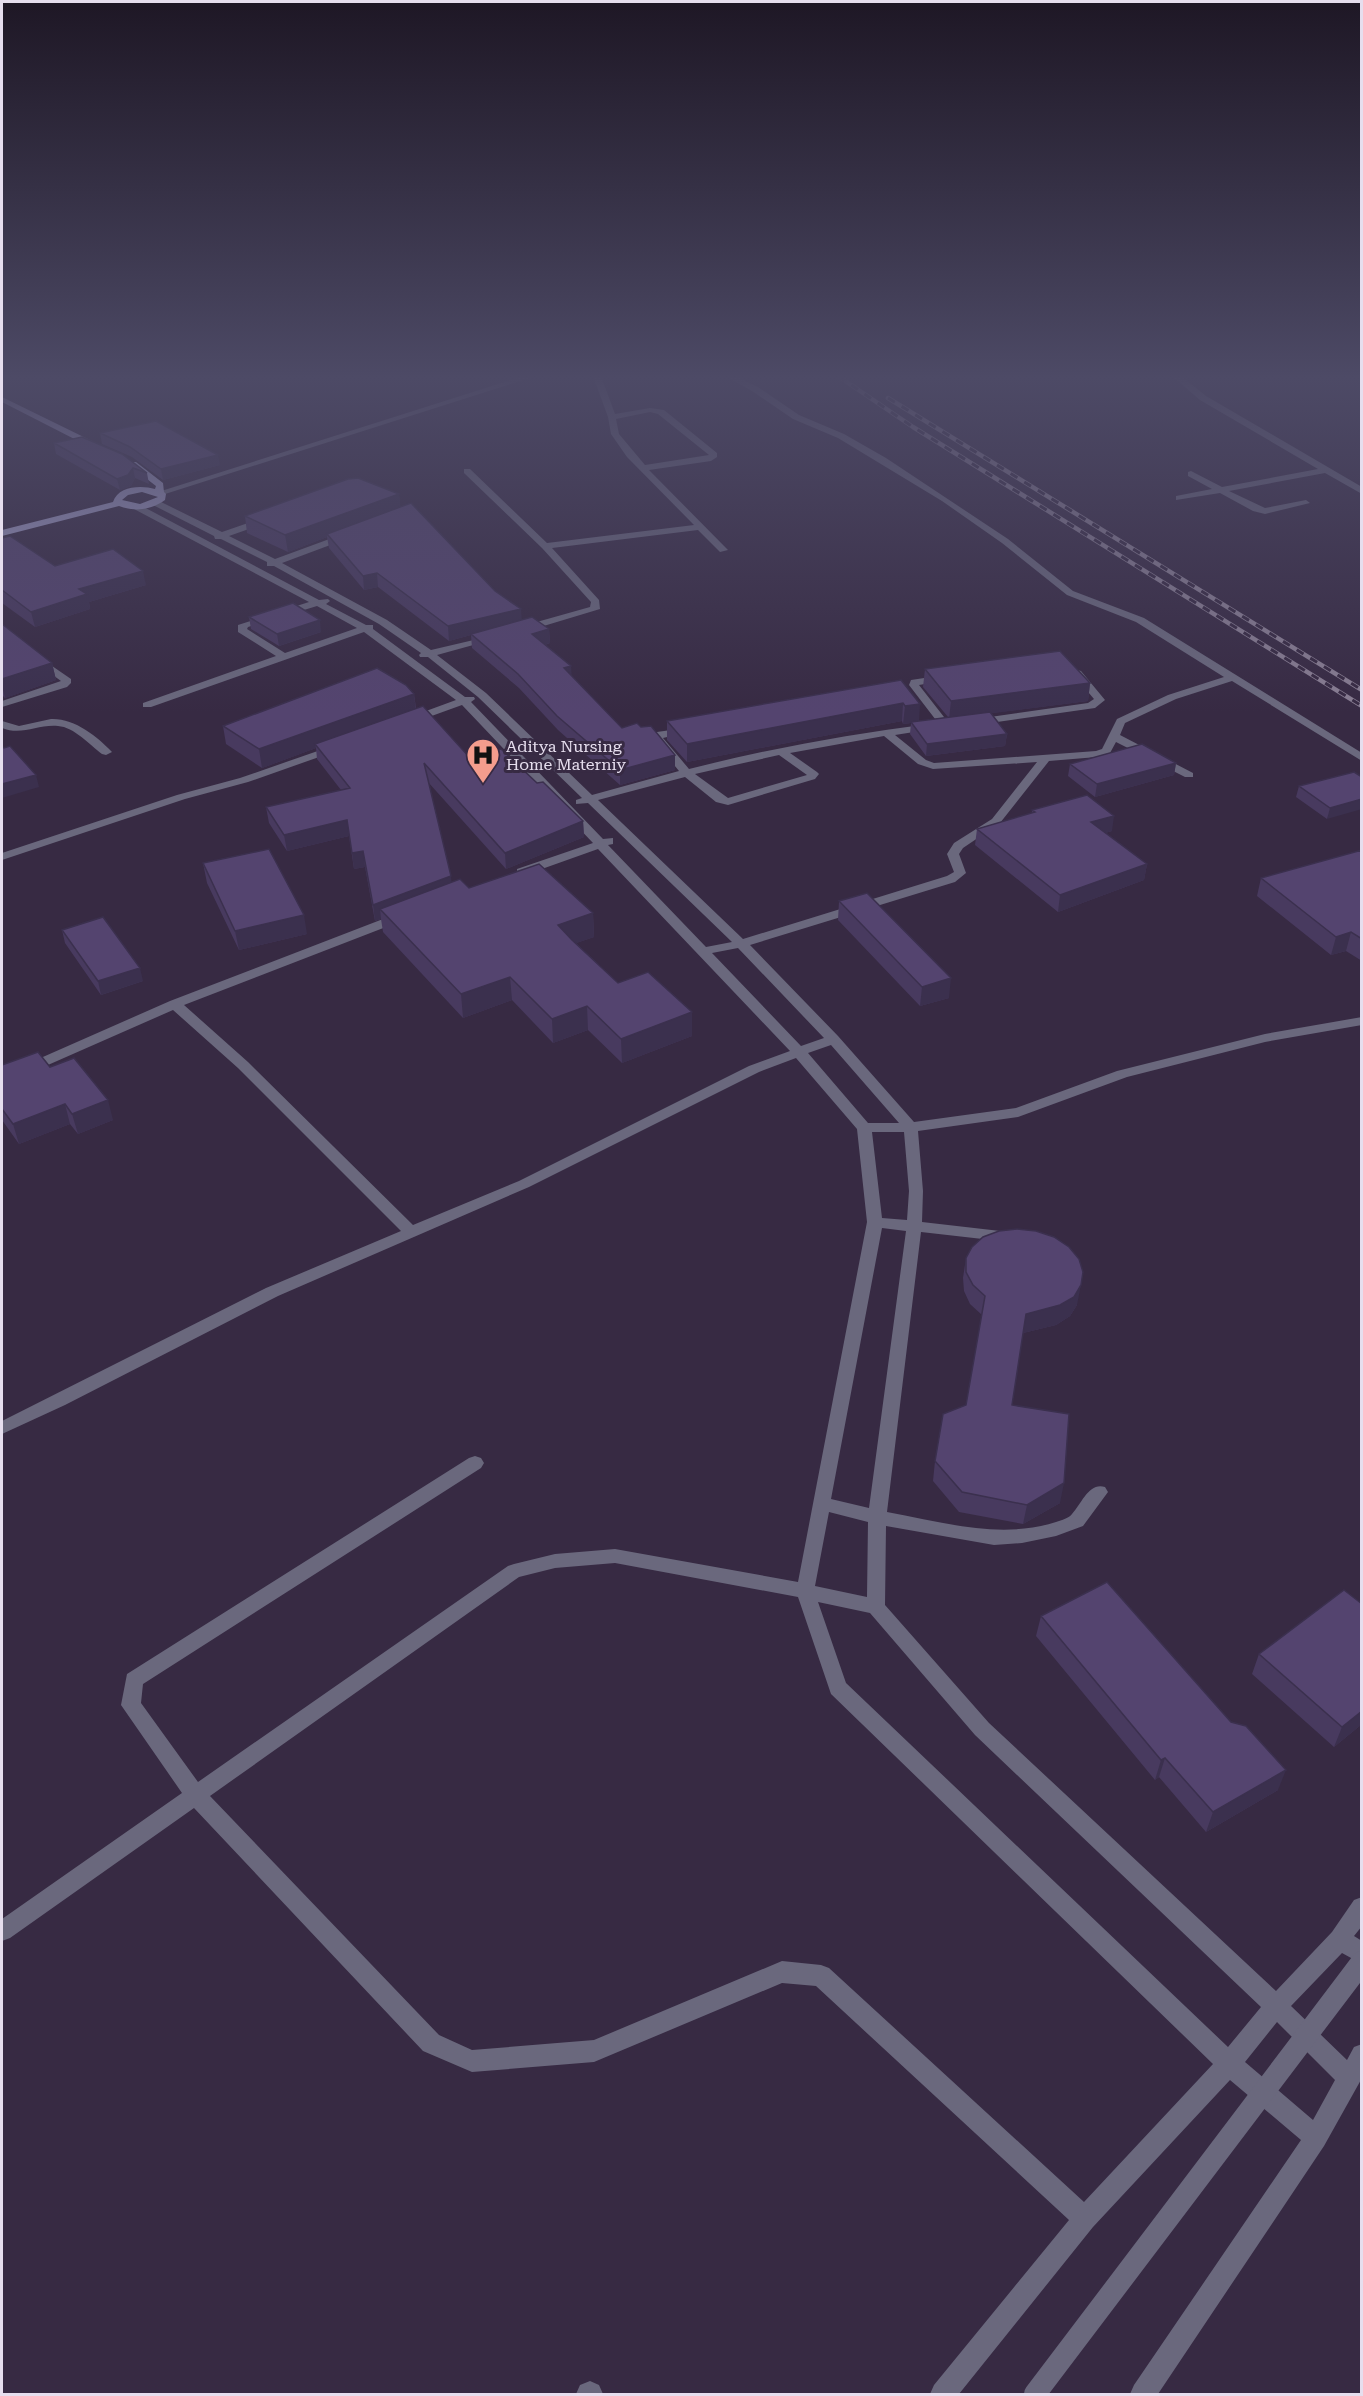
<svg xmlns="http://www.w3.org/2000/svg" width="1363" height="2396" font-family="'Roboto Serif',serif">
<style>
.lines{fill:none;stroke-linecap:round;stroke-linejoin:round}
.minor{fill:#6a687d;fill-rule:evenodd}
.major{fill:#a39fc9;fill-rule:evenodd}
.rail-casing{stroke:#897e93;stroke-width:4.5}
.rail{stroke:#372a43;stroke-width:3;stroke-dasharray:8;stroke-linecap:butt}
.minor-bridge{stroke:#6a687d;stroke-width:22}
.wall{fill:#483a5f}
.shaded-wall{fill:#3b304e}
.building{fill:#54446f;stroke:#3b304e;stroke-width:1.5}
.labels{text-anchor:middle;stroke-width:6;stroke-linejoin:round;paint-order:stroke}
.far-poi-label{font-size:16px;fill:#e6deee;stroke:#372a43;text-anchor:start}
</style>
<rect width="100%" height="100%" fill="#372a43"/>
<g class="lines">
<path class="minor" d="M523 376H536L162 495 155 493Z
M593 376H601L615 414 650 408 664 410 717 453V457L711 461 649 470 728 550 720 552 698 530 552 548 599 600 600 609 527 631H519V627L590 607 591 602 542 548 464 473V469H470L547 543 694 525 627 457 611 434 608 417ZM650 412 658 414 709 455 645 465 619 434 616 419Z
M725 376H735L758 387 799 415 844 434 886 458 1008 539 1073 591 1144 618 1362 753V761L1232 681 1176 699 1125 723 1120 735 1193 773V777H1185L1116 742 1110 753 1097 757 1049 761 1000 823 963 848 959 854 966 873 955 882 750 945 838 1036 914 1122 1016 1108 1117 1071 1265 1034 1362 1017V1025L1265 1042 1127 1077 1018 1117 918 1131 923 1191 922 1222 1009 1232 1017 1237 1009 1242 921 1232 887 1512C942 1522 1000 1540 1056 1522 1062 1520 1069 1518 1072 1514 1082 1503 1089 1482 1105 1487L1108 1492 1083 1526 1056 1536 1022 1543 994 1545 886 1526 885 1605 989 1723 1276 1991 1332 1932 1354 1900 1362 1897V1926L1354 1936 1362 1941V1964L1342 1953 1291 2006 1347 2060 1354 2047 1362 2044V2078L1324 2146 1158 2394H1130L1134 2385 1301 2140 1230 2080 1093 2227 959 2394H930L934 2385 1069 2220 816 1986 782 1983 594 2062 472 2072 423 2051 194 1808 10 1938 2 1941V1919L182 1793 121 1705 127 1674 469 1458 475 1456 481 1458 484 1463 481 1468 143 1684 141 1703 198 1782 508 1566 514 1564 555 1554 615 1549 798 1582 867 1222 857 1129 796 1058 759 1072 529 1187 278 1296 65 1405 2 1434V1421L266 1288 401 1231 238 1068 173 1010 7 1083 2 1084V1075L170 1001 396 914H404L406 917 404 920 184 1005 248 1062 413 1225 519 1181 749 1066 790 1051 598 849 525 875H517V869L593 843 462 705 415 722H407V718L456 700 364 632 151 707H143V703L276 656 238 632V625L309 602 134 509V505H140L319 600 328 599 330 601 326 604 366 625H373V629L465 697H474L475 699 471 702 603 839 613 838V844L608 845 706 947 732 942 588 803 576 804V800L582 798 478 697 428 657H420L419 655 421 653 379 624 274 566H267V562L221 539H215L214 536 153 505V501H159L222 532 260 519H266V523L229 536 275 559 343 534H349V538L282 563 387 620 431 650 495 635V639L437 655 486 693 592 795 679 771 652 738 657 732 692 727V731L663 738 689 769C768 749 849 734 929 724L934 727 933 729 895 735 926 760 934 763 1096 751 1102 749 1117 719 1168 695 1224 677 1136 622 1067 595 1002 543 942 501 838 438 793 419 752 391ZM317 606 357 628 285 653 247 629 248 627ZM884 736 918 764 933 769 1037 762 992 819 954 843 947 854 954 872 947 876 743 939 598 800 685 777 716 802 728 805 815 779 819 774 817 772 790 753ZM779 755 807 775 728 798 695 774ZM738 948 824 1038 801 1046 712 953ZM831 1045 899 1123H868L808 1053ZM872 1132H904L909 1191 907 1220 882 1218ZM882 1228 906 1231 869 1508 831 1499ZM829 1512 868 1522 867 1597 815 1586ZM615 1563 798 1597 831 1694 1213 2064 1084 2202 829 1968 821 1965 782 1961 594 2040 472 2050 439 2035 210 1796 519 1577 555 1568ZM818 1602 870 1613 975 1735 1261 2007 1228 2047 846 1683ZM1277 2022 1335 2080 1313 2120 1245 2062Z
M1172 376H1181L1206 396 1362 487V494L1325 473 1229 491 1265 508 1306 500 1310 503 1265 514 1253 511 1220 493 1176 500V496L1212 489 1188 476V472L1191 471 1222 487 1318 469 1200 400Z
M39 657 71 679V683L67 687 2 707V701L61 681 35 662V658Z
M1077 670 1081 671 1105 700 1095 708 976 725 971 722 976 719 1088 703 1094 699 1072 673Z
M944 675 949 678 948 680 919 685 951 726 946 729 942 728 909 685 911 680Z
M51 719C74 718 97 736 112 752L106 755 102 754C90 745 74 727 58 726 38 724 22 736 2 728V721L19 726Z
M335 745 341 748 339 750 248 782 185 799 2 860V853L177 795 240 778Z
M590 2381 599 2385 603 2394H576L580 2385Z"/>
<path class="major" d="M2 397 98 444 99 446 92 448 2 402Z
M130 462H136L163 483 164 492 166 494 165 500C151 510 135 512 119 506L2 536V530L113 502C118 486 141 485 155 489L156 486 130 466ZM142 492 158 497 140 504 122 500 128 495Z"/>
<defs>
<path id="rail" d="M838 376 913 427 1362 706
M888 398 1362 690"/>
</defs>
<use href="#rail" class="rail-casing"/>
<use href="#rail" class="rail"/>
<path class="minor-bridge" d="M1035 2394 1362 1962"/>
</g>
<path class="wall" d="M100 433 220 465 163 480 132 457 102 444Z
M82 437 147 473 149 484 135 478 131 486 120 490 56 454 54 443Z
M399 494 400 507 521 620 549 629 550 643 545 645 572 676 622 728 675 755V770L620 785 558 730 519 688 472 648 471 635 449 641 378 587 364 590 329 548 327 537 288 552 247 533 245 516Z
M2 538 55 566 146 585 89 602 90 609 35 627 2 603Z
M249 617 321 632 279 646 251 629Z
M2 624 52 663 56 680 5 698 2 695Z
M925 669 1090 683 1088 701 991 713 1007 734 1005 746 926 756 910 734 911 723 903 724 902 721 687 762 667 740V721L901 680 919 721 948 717 923 687Z
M414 694 416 708 470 758 537 783 583 821 584 837 506 869 428 782 451 882 469 888 593 913 594 937 576 943 618 983 692 1012V1036L622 1063 588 1030 553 1043 512 1000 463 1018 383 932 381 919 375 921 365 867 354 869 349 836 287 851 269 823 266 807 341 790 317 759 316 748 262 768 226 744 223 726Z
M1176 763 1174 775 1095 797 1068 776 1070 764Z
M1354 772 1327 819 1296 797 1299 786Z
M1032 810 1112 831 1105 833 1147 864 1144 880 1058 912 975 845 977 829 1032 813Z
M1362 850V961L1346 951 1331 955 1257 896 1261 878Z
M203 863 307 934 239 950 207 883Z
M839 901 949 998 920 1006 838 920Z
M62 930 143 981 101 995 65 943Z
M2 1065 50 1067 113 1120 78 1134 70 1124 19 1144 2 1120Z
M966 1258 1077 1305 1070 1316 1056 1325 1023 1333 1012 1405 1060 1503 1023 1524 959 1512 933 1481 935 1461 966 1405 982 1315 970 1304 964 1291 963 1278Z
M1362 1604V1724L1334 1747 1252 1674 1259 1654Z
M1041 1616 1278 1790 1206 1832 1159 1777 1155 1780 1036 1636Z"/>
<path class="shaded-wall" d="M218 455 220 465 163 480 161 469Z
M133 468 135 478 131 486 120 490 117 479Z
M399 494 401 510 327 534V537L288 552 285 535Z
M143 571 146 585 89 602 90 609 35 627 31 612 79 589Z
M377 573 378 587 364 590 363 576Z
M521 609 522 623 471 634V635L449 641 448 626Z
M320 620 321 632 279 646 277 634Z
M549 629 550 643 533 648 532 634Z
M52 663 56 680 5 698 2 686V679Z
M571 666 572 680 564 668Z
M1090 683 1088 701 949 719 951 701Z
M414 694 416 712 315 744 316 748 262 768 259 749Z
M903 703 902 721 687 762V744Z
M920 704 919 722 903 724 905 706Z
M1007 734 1005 746 926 756 927 744Z
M675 755V770L620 785V770Z
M1176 763 1174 775 1095 797 1097 784Z
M36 775 39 787 2 798V784Z
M1362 799V809L1327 819 1330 808Z
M1114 816 1112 831 1088 838 1091 822Z
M347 820 349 836 287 851 284 835Z
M583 821 584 837 506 869 505 853Z
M363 851 365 867 354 869 352 853Z
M1147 864 1144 880 1058 912 1060 895Z
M451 876 452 892 380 909 381 919 375 921 373 905Z
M593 913 594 937 559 949 558 925Z
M304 915 307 934 239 950 235 931Z
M1351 932 1346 951 1331 955 1336 937Z
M140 968 143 981 101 995 98 981Z
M510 977 512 1000 463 1018 461 994Z
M951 978 949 998 920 1006 922 987Z
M587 1006 588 1030 553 1043 552 1019Z
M692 1012V1036L622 1063 621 1039Z
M108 1100 113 1120 78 1134 72 1114Z
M65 1104 70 1124 19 1144 13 1124Z
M1081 1285 1077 1305 1070 1316 1056 1325 1023 1333 1026 1314Z
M1064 1483 1060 1503 1023 1524 1027 1505Z
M1362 1711V1724L1334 1747 1342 1727Z
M1165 1758 1159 1777 1155 1780 1161 1760Z
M1286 1770 1278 1790 1206 1832 1213 1812Z"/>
<path class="building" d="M156 421 218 455 161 469 130 447 100 433Z
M82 437 122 454 147 473 133 468 128 475 117 479 54 443Z
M358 478 399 494 285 535 245 516 348 479Z
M411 503 495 591 521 609 448 626 377 573 363 576 327 534Z
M10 536 55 566 113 549 143 571 79 589 87 594 31 612 2 590V538Z
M293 603 320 620 277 634 249 617Z
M532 617 549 629 532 634 571 666 564 668 622 728 637 723 641 727 651 726 675 755 620 770 557 716 518 674 471 634Z
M2 624 52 663 2 679Z
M1060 651 1090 683 951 701 925 669Z
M377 668 406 685 414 694 259 749 223 726Z
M901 680 920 704 905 706 903 703 687 744 667 721Z
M423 706 470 758 501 749 537 783 543 782 583 821 505 853 424 763 451 876 373 905 363 851 352 853 347 820 284 835 266 807 350 788 315 744Z
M990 712 1007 734 927 744 911 722Z
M1142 744 1176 763 1097 784 1070 764Z
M2 746 4 748 10 746 36 775 2 784Z
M1354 772 1362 777V799L1330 808 1299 786Z
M1087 795 1114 816 1091 822 1147 864 1060 895 977 829 1035 812 1032 810Z
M269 849 304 915 235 931 203 863Z
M1362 850V939L1351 932 1336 937 1261 878Z
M539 864 593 913 558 925 572 940 618 983 648 972 692 1012 621 1039 587 1006 552 1019 510 977 461 994 380 909 460 879 469 888Z
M867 893 951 978 922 987 839 901Z
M103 917 140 968 98 981 62 930Z
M38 1052 50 1067 74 1058 108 1100 72 1114 65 1104 13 1124 2 1109V1065Z
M1017 1229 1036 1231 1054 1237 1069 1247 1079 1259 1083 1272 1081 1285 1074 1297 1060 1305 1026 1314 1012 1405 1069 1414 1064 1483 1027 1505 962 1492 935 1461 943 1414 966 1405 985 1296 973 1285 966 1272V1258L972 1247 983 1237 999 1231Z
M1107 1582 1231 1722 1246 1726 1286 1770 1213 1812 1165 1758 1161 1760 1041 1616Z
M1344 1590 1362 1604V1711L1342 1727 1259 1654Z"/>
<linearGradient id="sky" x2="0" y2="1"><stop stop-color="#1e1725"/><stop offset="0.53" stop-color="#4d4a66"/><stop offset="1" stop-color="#4d4a66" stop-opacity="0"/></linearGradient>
<rect width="1363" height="712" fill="url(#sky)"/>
<defs>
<symbol id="hospital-pin" viewBox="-11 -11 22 30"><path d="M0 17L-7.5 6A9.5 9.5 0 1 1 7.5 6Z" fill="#f49d8d" stroke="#372a43"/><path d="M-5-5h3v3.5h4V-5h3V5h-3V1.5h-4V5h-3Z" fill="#111"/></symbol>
</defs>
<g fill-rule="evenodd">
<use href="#hospital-pin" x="464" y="736" width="38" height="52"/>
</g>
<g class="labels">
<g class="far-poi-label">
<text x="506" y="752">Aditya Nursing<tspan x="506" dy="18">Home Materniy</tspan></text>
</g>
</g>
<rect width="1363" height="2396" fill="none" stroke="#e6deee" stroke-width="6"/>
</svg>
